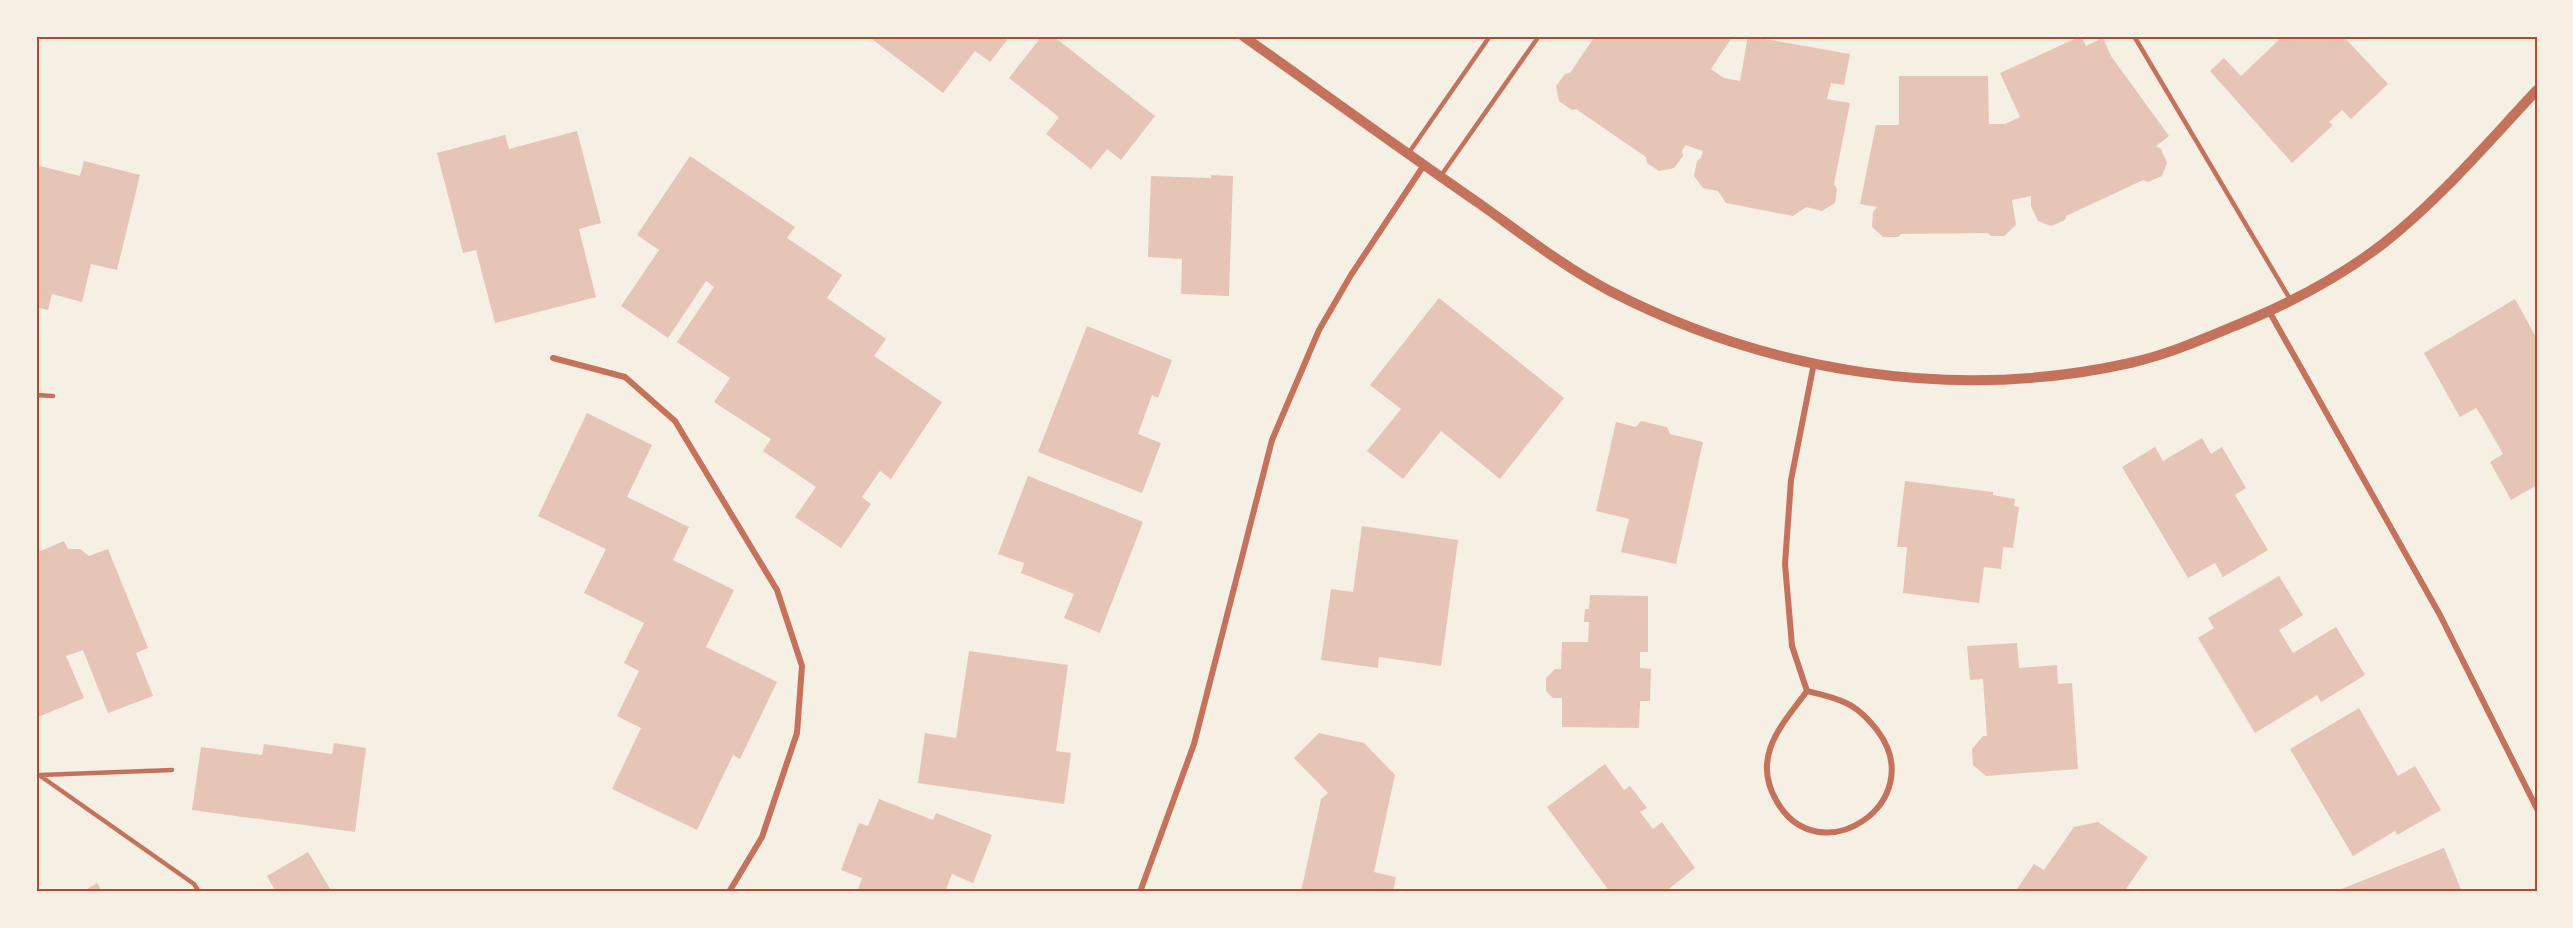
<svg xmlns="http://www.w3.org/2000/svg" width="2573" height="928" font-family="'Source Sans 3',sans-serif">
<style>
.building{fill:#e6c5b7}
.lines{fill:none;stroke-linecap:round;stroke-linejoin:round}
.service{stroke:#c5725c;stroke-width:4.5}
.minor{stroke:#c5725c;stroke-width:6}
.tertiary{stroke:#c5725c;stroke-width:10}
.neatline{fill:none;stroke:#b5482f;stroke-width:2}
</style>
<rect width="100%" height="100%" fill="#f6efe4"/>
<path class="building" d="M868 36H1010L990 62 975 51 943 93Z
M1042 36H1053L1155 116 1121 160 1107 149 1091 169 1046 134 1059 117 1009 78Z
M1595 36H1733L1711 69 1724 78 1740 81 1748 36 1850 54 1844 85 1831 83 1827 99 1850 103 1834 184 1837 189 1835 203 1822 211 1806 207 1793 216 1726 203 1718 191 1703 188 1694 176 1697 161 1701 158 1703 151 1685 145 1682 151 1683 156 1674 168 1659 171 1647 163 1646 157 1576 109 1572 110 1559 101 1556 86 1565 74 1570 73Z
M2081 36 2086 46 2103 38 2111 56 2169 136 2156 146 2161 149 2167 163 2162 176 2148 182 2143 180 2066 216 2065 220 2051 226 2038 221 2031 206V196L2012 200 2016 225 2004 236H1991L1988 233 1901 234 1898 237H1883L1872 227 1873 212 1877 207 1860 204 1876 125H1899V76H1988L1989 124H2005L2020 117 2000 73Z
M2283 36H2343L2388 84 2351 119 2342 110 2329 122 2333 125 2292 163 2210 71 2224 58 2241 76Z
M577 131 601 223 579 229 596 297 495 323 476 250 463 253 437 153 505 135 509 149Z
M690 156 795 227 787 238 842 275 827 298 886 339 874 356 942 402 891 479 880 471 862 497 871 504 841 548 795 517 816 487 763 451 771 439 714 402 730 378 677 342 714 287 706 281 668 338 621 306 659 250 637 235Z
M84 161 140 175 117 270 91 264 82 302 52 294 48 310 36 307V165L80 176Z
M1211 175 1233 176 1229 296 1181 294 1182 259 1148 257 1151 176 1211 178Z
M1439 298 1564 398 1500 479 1441 431 1403 479 1367 451 1401 409 1370 385Z
M2515 299 2537 339V493L2534 487 2511 500 2490 462 2503 454 2482 417 2476 408 2460 417 2424 353Z
M1087 326 1172 360 1158 398 1152 395 1138 434 1161 443 1142 493 1038 452Z
M587 413 652 445 627 497 689 527 673 560 734 590 706 647 777 682 740 759 733 755 697 830 612 789 641 728 617 716 639 671 624 663 644 623 584 593 606 549 538 516Z
M1641 421 1667 427 1670 434 1703 442 1676 564 1621 552 1629 519 1596 511 1616 422 1636 427Z
M2202 438 2211 454 2222 447 2246 488 2235 495 2268 550 2223 577 2215 563 2188 578 2122 467 2155 447 2163 461Z
M1028 476 1143 522 1100 633 1064 618 1074 594 1021 573 1024 563 998 554Z
M1905 481 1993 492V495L2015 499 2014 506 2019 507 2013 548 2003 547 2001 569 1984 567 1979 603 1903 593 1907 547H1897Z
M1362 526 1458 540 1441 666 1379 657 1378 668 1321 660 1331 589 1353 592Z
M64 541 68 549H80L89 556 108 549 148 648 136 653 153 696 108 713 83 650 66 656 84 698 38 717 36 711V553Z
M2279 576 2303 615 2279 630 2293 653 2336 627 2365 675 2321 702 2317 695 2255 733 2198 638 2214 628 2208 618Z
M1590 595 1648 596V652H1640V668L1651 669 1650 701H1640L1639 728 1562 727V698H1553L1546 691V678L1555 669H1561L1562 642H1588L1589 622H1584L1585 609H1589Z
M2017 643 2019 668 2057 665 2058 684 2072 683 2078 769 1986 776 1973 765 1972 749 1983 736H1987L1983 679 1970 680 1967 646Z
M969 651 1068 665 1056 751 1071 753 1064 804 918 783 925 733 956 738Z
M2359 708 2398 776 2415 766 2441 810 2397 835 2395 831 2353 856 2290 749Z
M1319 733 1364 743 1395 775 1374 872 1396 877 1393 892H1301L1321 799 1328 793 1294 758Z
M334 743 366 748 355 832 192 810 201 747 262 755 264 744 332 754Z
M1605 764 1624 790 1630 786 1647 808 1640 812 1653 829 1662 822 1695 868 1665 892H1610L1547 807Z
M879 799 933 820 936 813 992 835 973 883 952 874 945 892H857L862 878 841 870 859 823 868 826Z
M2098 822 2148 857 2124 892H2015L2034 864 2044 870 2074 827Z
M2444 848 2462 892H2334Z
M308 852 332 892H276L267 876Z
M97 883 102 892H82Z"/>
<g class="lines">
<path class="service" d="M2134 36 2290 299
M1408 154 1490 36
M1440 177 1539 36
M36 395 53 396
M39 775 194 884 199 892
M40 775 172 770"/>
<path class="minor" d="M2269 311 2440 615 2537 809
M553 358 625 377 675 421 777 590 802 666 797 733 762 837 729 892
M1807 691C1820 694 1834 697 1846 703 1858 708 1869 720 1877 730 1932 802 1818 877 1776 800 1751 756 1782 725 1807 691Z
M1807 691 1792 646 1785 564 1791 480 1814 363
M1140 892 1194 744 1272 440 1319 330 1351 275 1424 165"/>
<path class="tertiary" d="M1243 36C1322 92 1400 149 1480 204 1522 234 1564 267 1610 291 1769 373 1955 402 2130 363 2171 354 2210 336 2249 320 2296 300 2344 274 2384 243 2441 198 2488 142 2537 90"/>
</g>
<rect width="2573" height="928" fill="none" stroke="#f6efe4" stroke-width="75"/>
<rect x="38" y="38" width="2498" height="852" class="neatline"/>
</svg>
